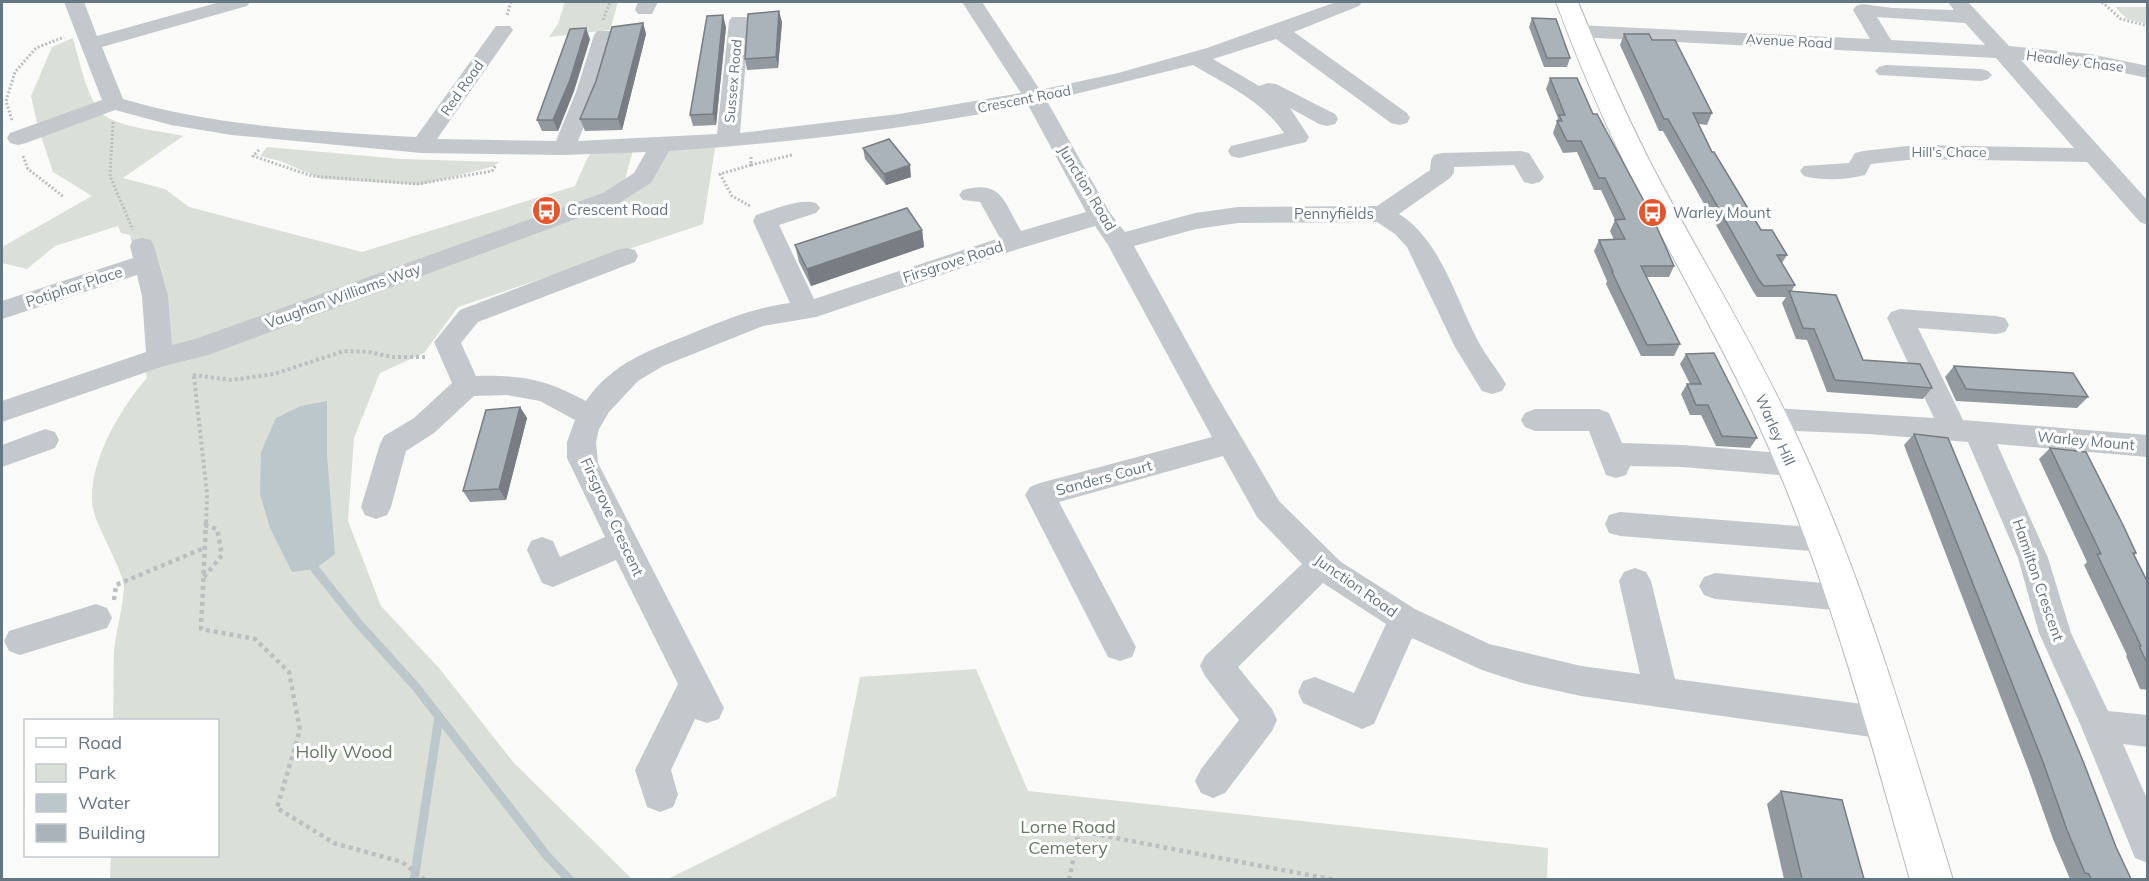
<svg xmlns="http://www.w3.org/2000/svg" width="2149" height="881" font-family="Mulish,sans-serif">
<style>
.green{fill:#dadfd7}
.water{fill:#bbc7cb}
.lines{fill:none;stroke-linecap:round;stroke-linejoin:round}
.stream{stroke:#bbc7cb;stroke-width:9}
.major-casing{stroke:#b5babe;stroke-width:2}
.path-far2{stroke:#bbbfc2;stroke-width:3;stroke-dasharray:2 2;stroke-linecap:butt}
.path-far1{stroke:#bbbfc2;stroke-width:4;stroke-dasharray:3 3;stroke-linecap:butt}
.path{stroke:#bbbfc2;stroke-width:4.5;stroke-dasharray:4 4;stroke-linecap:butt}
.minor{fill:#c3c8cc;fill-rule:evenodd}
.major{fill:#fff;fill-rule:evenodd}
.wall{fill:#929a9f}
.shaded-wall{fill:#777d82}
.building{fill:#aab3b9;stroke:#777d82;stroke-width:1.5}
.labels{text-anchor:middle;stroke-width:6;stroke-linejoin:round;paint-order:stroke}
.far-street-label{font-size:14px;fill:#657683;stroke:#fff}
.street-label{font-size:15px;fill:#657683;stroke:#fff}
.poi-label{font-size:15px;fill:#657683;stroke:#fff;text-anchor:start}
.near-park-label{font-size:18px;fill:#687a64;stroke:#fff}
</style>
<rect width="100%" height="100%" fill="#fafaf8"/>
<path class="green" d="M565 2H618L610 30 549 37 558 24Z
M2115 7H2147V24L2127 19Z
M73 38C79 59 88 104 105 116 123 128 162 131 183 136L123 178 165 189 189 207 362 252 575 186 586 161 595 147 634 146 622 191 660 145 716 142 703 224 458 307 424 353 380 373 354 438 348 521 381 606 439 668 514 763 632 879H110L111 856H218V720H113C114 698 113 674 114 651 116 630 123 609 124 587 124 575 102 534 96 519 79 477 119 409 147 378L144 363 159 358 130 235 121 233 118 226 55 246 27 269 2 263V247L92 196 53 172 38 127 31 96 52 47Z
M267 147 401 159 500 162 491 167 421 185 322 179 280 161 260 156Z
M976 669 1028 791 1548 848 1547 879H668L836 796 860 677Z"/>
<path class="water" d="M327 401V455L335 554 315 569 292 572 270 528 260 494 261 452 276 418 301 406Z"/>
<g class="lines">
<path class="stream" d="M315 569 359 624 416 687 547 856 570 880
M414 880 439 717"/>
<defs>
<path id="major" d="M1556 2H1578C1600 56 1623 108 1649 160 1694 247 1746 330 1788 418 1860 565 1905 724 1953 880H1910C1866 724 1824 566 1756 419 1715 330 1665 247 1623 160 1598 108 1576 56 1556 2Z"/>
</defs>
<use href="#major" class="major-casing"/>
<path class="path-far2" d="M2102 2 2121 19 2148 26
M507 15 511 2
M603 20 610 2
M12 120 6 101 15 72 36 48 64 37
M113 122 110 176 133 230
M259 150 253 156 312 176 417 184 492 171 496 165
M23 156 28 169 64 197
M751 165 792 155
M750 206 732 196 720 174 751 165V155"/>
<path class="path-far1" d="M193 375 231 380 274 374 344 351 369 352 392 357H426
M194 376 207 494 206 524"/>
<path class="path" d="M206 522 201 629 255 639 289 672 300 730 277 808 334 843 402 862 425 880
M204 577 222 555 217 529 205 525
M114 600 116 585 204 548
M1069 880 1079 831 1335 880"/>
<path class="minor" d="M64 2H84L97 36 220 2H250L247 6 102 47 123 99C218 127 318 131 416 137L496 26H510L513 30 437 139 556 141 576 92 594 35 597 31H611L614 35 598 92 578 141 717 134 729 21 732 17H746L749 21 740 133 899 114 1021 93 962 2H982L1040 90 1118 73 1207 48 1336 2H1362L1359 6 1294 32 1407 113 1410 118 1407 123 1399 125 1391 123 1276 39 1213 59 1259 86 1268 83 1276 84 1335 114 1338 119 1335 124 1327 126 1319 124 1290 108 1309 137 1306 142 1239 158 1231 156 1228 151 1231 146 1284 133C1263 101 1226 85 1193 65L1047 101 1110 213 1125 232 1195 213 1238 207 1377 206 1430 170 1431 160 1434 155 1442 153 1521 151 1529 153 1544 177 1540 182 1532 184 1524 182 1514 165 1454 167V173L1450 178 1399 214C1440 239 1456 299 1478 341 1486 356 1497 369 1506 384L1502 391 1492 394 1482 391 1455 347 1407 247 1395 234 1377 222 1238 223 1196 229 1134 246 1213 389 1279 501 1341 562 1415 609 1489 644 1581 666 1640 674 1619 581 1624 572 1635 568 1646 572 1651 581 1675 679 1885 707 1897 712 1902 723 1897 734 1885 739 1581 696 1522 683 1482 670 1412 638 1374 724 1362 729 1303 703 1298 692 1303 681 1315 677 1354 693 1386 624 1323 583 1238 667 1272 709 1277 720 1272 731 1225 793 1213 798 1201 793 1195 781 1201 769 1239 720 1205 676 1200 666 1205 656 1302 564 1257 517 1223 456 1059 502 1136 647 1132 657 1120 661 1108 657 1025 495 1030 487 1040 483 1212 437 1108 245 1095 226 1012 251 816 317 763 326 663 366 638 381 609 412 599 429 596 442 598 463 724 708 719 719 707 723 695 719 671 770 678 795 673 807 660 812 647 807 635 770 678 684 616 560 553 587 542 583 527 550 531 541 542 537 553 541 560 557 605 537 567 458V442L575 420 540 401 507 395 474 396 434 433 406 451 391 507 387 515 376 519 365 515 361 507 380 444 384 436 414 418 452 383 434 342 460 310 617 250 626 248 635 250 638 256 635 262 478 322 461 343 476 376C523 375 545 379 586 401 612 362 653 349 693 333 725 320 756 307 790 303L753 221 756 215C774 210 798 198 816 203L820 208 816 213 779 225 814 299 1000 238 980 202 963 200 959 195 963 190C1002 179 1004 202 1021 231L1086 212 1028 105C909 129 789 143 669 151L651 183 619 203 208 355 164 366 2 422V401L146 352 142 296 137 275 2 319V301L133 258 130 246 133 240 142 238 151 240 154 246 168 296 172 345 195 339 603 193 634 173 646 152 564 155 421 153 232 135 171 125 115 110 26 143 18 145 10 143 7 138 10 133 102 100Z
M638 2H658L652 14H638L635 10Z
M1948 2H1968L2009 46 2090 54 2148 66V78L2090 66 2021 60 2148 201V225L2140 222 2087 162 1917 159 1871 164 1865 175C1847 180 1822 181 1804 176L1800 171 1804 166 1849 163 1855 153 1863 151 1917 145 2074 148 1996 58 1577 37 1570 35 1567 31 1570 27 1577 25 1870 39 1853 10 1856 6 1863 4 1892 8 1954 10ZM1877 17 1965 23 1985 45 1891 40Z
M1886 65 1981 69 1988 71 1992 75 1988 79 1981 81 1879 75 1875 71 1879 67Z
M1900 309 1996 316 2005 318 2009 325 2005 332 1996 334 1918 328 1963 420 2148 435V457L1997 444 2048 558 2071 633 2108 711 2148 715V747L2123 744 2148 801V863L2135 858 2081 726 2039 633 2018 558 1968 442 1868 434 1772 430 1762 426 1758 419 1762 412 1772 408 1934 418 1887 318 1891 312Z
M1535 409H1599L1609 413 1622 443 1682 445 1792 454 1802 457 1806 465 1802 473 1792 476 1682 467 1630 466 1626 475 1616 478 1606 475 1589 431H1535L1525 427 1521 420 1525 413Z
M45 429 55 432 59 440 55 448 2 467V445Z
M1620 512 1824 528 1835 531 1839 540 1835 549 1824 552 1620 536 1609 533 1605 524 1609 515Z
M1715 573 1844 585 1855 588 1860 598 1855 608 1844 611 1715 599 1704 595 1699 586 1704 577Z
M96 604 107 608 112 618 107 628 20 655 9 651 4 641 9 631Z"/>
<use href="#major" class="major"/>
</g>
<path class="wall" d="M1532 18 1570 58 1567 67H1544L1529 27Z
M782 22 778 68 747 70 745 59Z
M643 23 646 34 622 130 585 131 580 119Z
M726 27 716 125 693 126 690 115Z
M1624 34 1652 40 1712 113 1707 125 1699 124 1712 152 1761 230 1787 255 1782 263 1795 285 1791 292 1863 360 1932 388 1923 399 1827 392 1807 340 1796 339 1782 303 1786 297H1757L1753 291 1663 131H1659L1620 45Z
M590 39 574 91 558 131H542L537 120Z
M1550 78 1593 114 1674 266 1669 277H1646L1680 344 1674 356H1641L1606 284 1607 281 1594 251 1599 240H1614L1610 231 1615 220 1601 190H1594L1577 152 1563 153 1553 133 1558 118 1546 89Z
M863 148 911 177 886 185 865 159Z
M922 230 924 247 811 286 799 262 795 245Z
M1686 354 1757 438 1750 448 1716 446 1701 415H1690L1681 394 1687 384H1690L1680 364Z
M1954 366 2088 397 2077 408 1956 401 1945 377Z
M520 407 527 418 506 500 470 502 463 491Z
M1914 434 2131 879H2070L2053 839 2029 771 1904 445Z
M2050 448 2136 553 2134 556 2148 583V690L2140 689 2126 656 2127 655 2084 565 2087 562 2039 459Z
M1781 791 1864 879H1784L1767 804Z"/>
<path class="shaded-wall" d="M779 11 782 22 778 68 776 57Z
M723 15 726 27 716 125 713 114Z
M643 23 646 34 622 130 618 119Z
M586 28 590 39 574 91 558 131 553 120Z
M910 165 911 177 886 185 884 174Z
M922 230 924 247 811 286 807 269Z
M520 407 527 418 506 500 499 489Z"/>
<path class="building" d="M779 11 776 57 745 59 748 14Z
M723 15 713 114 690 115 707 16Z
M1532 18 1556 19 1570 58H1547Z
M643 23 618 119H580L596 81 612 27Z
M586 28 570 80 553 120H537L570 29Z
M1624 34H1649L1652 40H1675L1712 113H1693L1712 152H1714L1761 230H1772L1787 255H1777L1795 285 1764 286 1759 280 1668 119H1664Z
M1550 78H1577L1593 114H1597L1652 216 1674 266H1641L1680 344 1647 345 1612 272H1613L1599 240 1625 239 1615 220 1625 219 1605 178H1599L1581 141H1567L1557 121H1562L1559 115H1565Z
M889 139 910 165 884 174 863 148Z
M907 208 922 230 807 269 795 245Z
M1789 291 1836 295 1863 360 1920 364 1932 388 1835 380 1814 329 1803 328Z
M1714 353 1757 438 1722 436 1708 405H1696L1687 384H1701L1686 354Z
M1954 366 2073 373 2088 397 1966 389Z
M520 407 499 489 463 491 486 410Z
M1914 434 1948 438 2083 761 2116 847 2131 879H2091L2089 874 2085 873 2067 830 2043 762Z
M2050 448 2086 452 2123 525 2136 553H2133L2148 583V665L2139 646H2141L2097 554H2101Z
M1781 791 1842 800 1864 879H1802Z"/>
<defs>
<symbol id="bus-disc" viewBox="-11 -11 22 22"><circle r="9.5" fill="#e4572e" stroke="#fff"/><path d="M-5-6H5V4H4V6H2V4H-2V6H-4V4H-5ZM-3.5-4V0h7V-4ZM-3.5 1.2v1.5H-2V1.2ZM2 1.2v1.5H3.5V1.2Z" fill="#fff"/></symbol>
</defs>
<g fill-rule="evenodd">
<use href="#bus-disc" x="530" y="194" width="33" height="33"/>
<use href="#bus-disc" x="1636" y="196" width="33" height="33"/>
</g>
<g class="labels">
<g class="far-street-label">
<text transform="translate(1789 41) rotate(3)" y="5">Avenue Road</text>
<text transform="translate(2075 61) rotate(7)" y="5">Headley Chase</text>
<text transform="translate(733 81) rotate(-85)" y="5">Sussex Road</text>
<text transform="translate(462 88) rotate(-55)" y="5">Red Road</text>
<text transform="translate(1024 99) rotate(-11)" y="5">Crescent Road</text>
<text x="1949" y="157">Hill's Chace</text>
</g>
<g class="street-label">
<text transform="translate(1087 188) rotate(59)" y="5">Junction Road</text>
<text x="1334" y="219">Pennyfields</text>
<text transform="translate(953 262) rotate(-18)" y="5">Firsgrove Road</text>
<text transform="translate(74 287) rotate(-18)" y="5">Potiphar Place</text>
<text transform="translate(343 296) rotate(-20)" y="5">Vaughan Williams Way</text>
<text transform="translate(1775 430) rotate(66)" y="5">Warley Hill</text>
<text transform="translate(2086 441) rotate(5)" y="5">Warley Mount</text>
<text transform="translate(1104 478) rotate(-15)" y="5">Sanders Court</text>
<text transform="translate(612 517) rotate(65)" y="5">Firsgrove Crescent</text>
<text transform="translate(2038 580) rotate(71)" y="5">Hamilton Crescent</text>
<text transform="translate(1356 586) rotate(35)" y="5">Junction Road</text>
</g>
<g class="poi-label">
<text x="567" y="215">Crescent Road</text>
<text x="1673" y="218">Warley Mount</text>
</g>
<g class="near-park-label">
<text x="344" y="758">Holly Wood</text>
<text x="1068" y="833">Lorne Road<tspan x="1068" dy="21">Cemetery</tspan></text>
</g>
</g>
<rect width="2149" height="881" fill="none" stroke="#657683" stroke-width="6"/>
<rect x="24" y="719" width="195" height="138" fill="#ffffff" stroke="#c1c8cd" stroke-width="1.5"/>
<rect x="36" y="738" width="30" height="9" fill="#ffffff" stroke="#c1c8cd" stroke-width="1.5"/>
<text x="78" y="749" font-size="18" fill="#657683">Road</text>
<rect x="36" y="764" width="30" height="18" fill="#dadfd7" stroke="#c1c8cd" stroke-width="1.5"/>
<text x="78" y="779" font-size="18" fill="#657683">Park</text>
<rect x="36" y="794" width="30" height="18" fill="#bbc7cb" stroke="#c1c8cd" stroke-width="1.5"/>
<text x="78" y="809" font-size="18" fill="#657683">Water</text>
<rect x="36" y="824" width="30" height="18" fill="#aab3b9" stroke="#c1c8cd" stroke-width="1.5"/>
<text x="78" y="839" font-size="18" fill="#657683">Building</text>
</svg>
